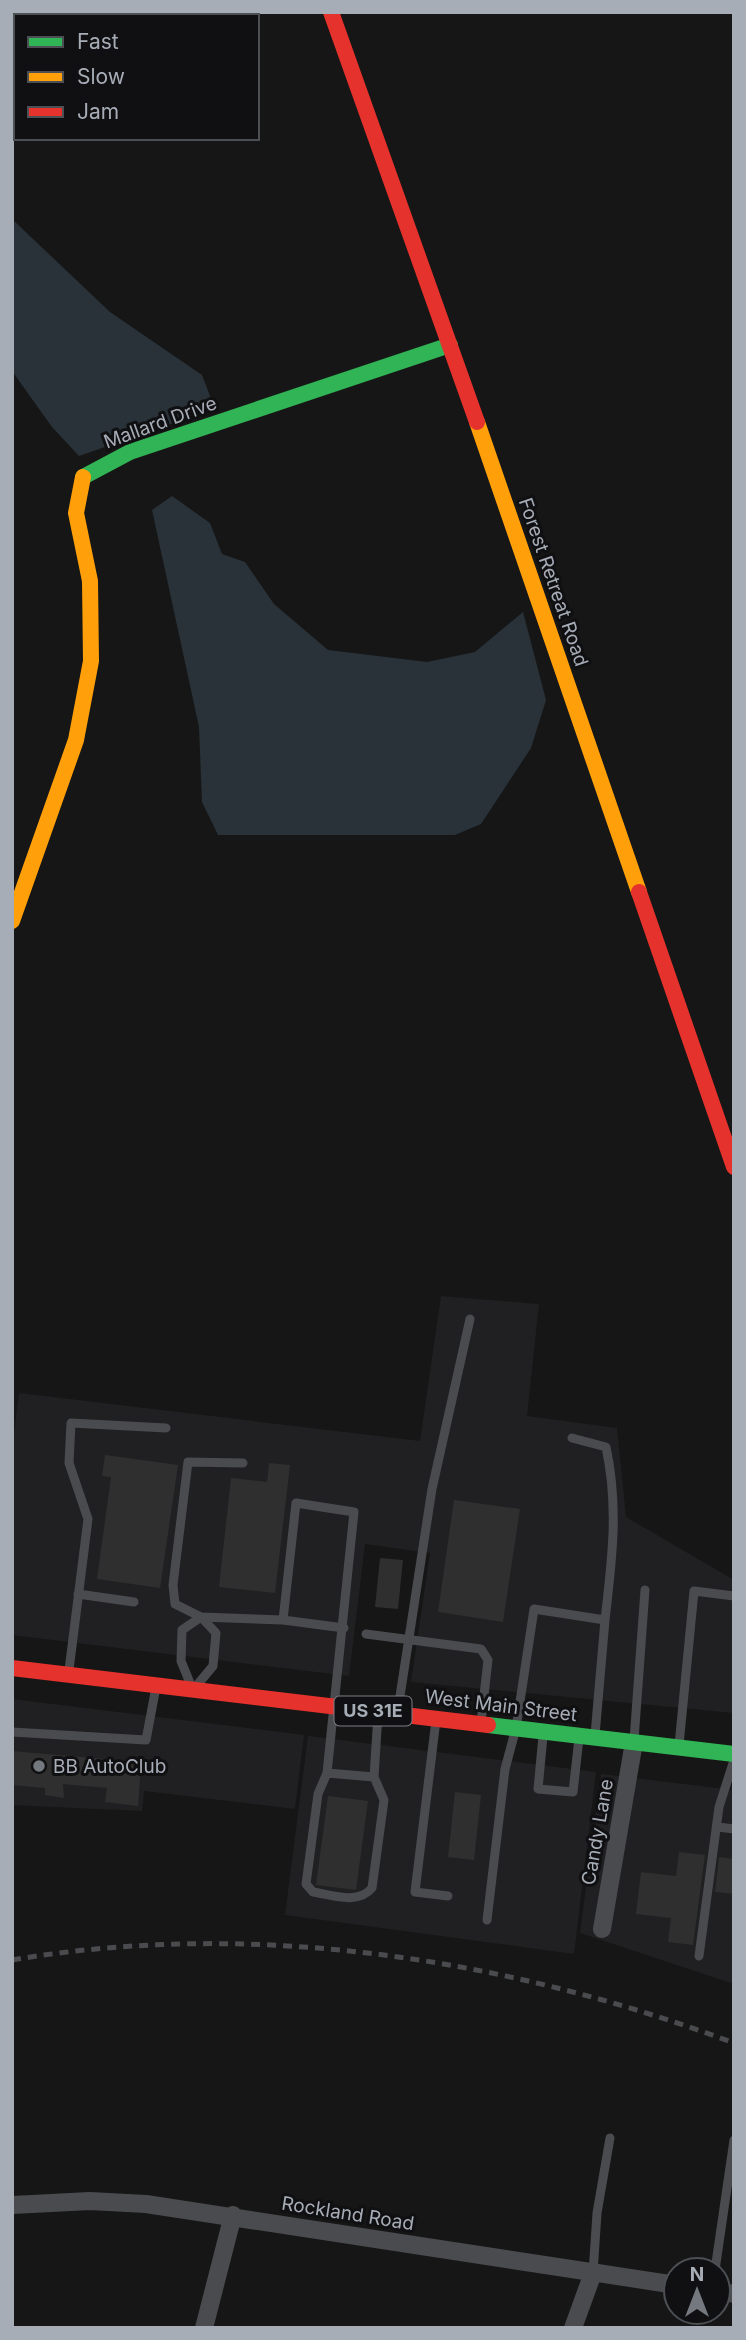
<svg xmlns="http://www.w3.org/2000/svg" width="746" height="2340" font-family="Inter,sans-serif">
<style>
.built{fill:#202022}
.water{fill:#293238}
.building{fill:#2f2f30}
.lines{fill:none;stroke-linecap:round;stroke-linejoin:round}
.lane{stroke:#4a4b4f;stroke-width:9}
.street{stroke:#4a4b4f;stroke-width:18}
.fast{stroke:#30b455;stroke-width:16}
.slow{stroke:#ff9f0a;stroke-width:16}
.jam{stroke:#e5322d;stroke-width:16}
.rail{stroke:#4a4b4e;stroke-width:5;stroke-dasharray:9 7;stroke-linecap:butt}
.poi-dot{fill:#74787f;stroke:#101012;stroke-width:2.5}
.labels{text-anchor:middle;stroke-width:6;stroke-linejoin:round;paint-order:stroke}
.shield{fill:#101012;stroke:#7a7e86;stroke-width:2}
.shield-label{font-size:18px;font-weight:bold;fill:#a7adb7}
.street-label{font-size:19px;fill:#a7adb7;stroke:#101012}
.poi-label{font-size:19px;fill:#a7adb7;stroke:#101012;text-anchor:start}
</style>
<rect width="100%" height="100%" fill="#161616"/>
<path class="built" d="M441 1296 539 1304 527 1416 617 1428 626 1517 734 1580V1713L411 1682 430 1553 365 1544 349 1676 12 1635V1449L19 1393 420 1441Z
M12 1699 304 1735 295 1809 144 1791 142 1811 12 1805Z
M308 1736 596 1772 574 1954 285 1915Z
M601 1774 734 1790V1984L580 1933Z"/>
<path class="water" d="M12 219 110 312 202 375 215 409 79 456 52 427 12 371Z
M172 496 210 523 222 554 245 562 274 604 328 650 427 662 475 652 523 612 546 700 531 748 481 824 455 835H218L202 802 199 727 152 510Z"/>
<path class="building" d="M105 1455 178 1465 160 1588 97 1579 111 1477 102 1476Z
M269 1463 290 1465 275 1593 219 1587 231 1478 267 1482Z
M454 1500 520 1509 503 1622 438 1612Z
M380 1558 403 1560 398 1609 375 1607Z
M12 1751 141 1762 138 1806 105 1802 107 1788 63 1784 64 1798 45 1795V1788L12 1785Z
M455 1792 481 1795 474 1860 448 1857Z
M328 1796 368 1801 356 1890 316 1885Z
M679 1852 705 1855 693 1945 668 1942 671 1918 636 1914 641 1872 676 1876Z
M719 1857 734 1859V1894L715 1892Z"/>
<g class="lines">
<path class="lane" d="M572 1438 606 1447C619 1508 612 1559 605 1620
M78 1594 134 1602
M283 1620 344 1628
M366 1634 481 1649 488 1660 481 1722
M69 1670 88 1519 69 1463 71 1423 166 1428
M190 1683 181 1661 182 1630 201 1617 283 1620 296 1503 354 1512 327 1773 318 1794 306 1884 313 1892C332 1895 358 1905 372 1888L384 1800 374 1777 378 1714
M198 1684 213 1666 216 1633 201 1617 175 1604 173 1585 188 1462 243 1463
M398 1709 432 1489 470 1319
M436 1720 415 1892 448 1896
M12 1732 146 1740 156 1687
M543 1736 538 1789 573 1792 579 1738
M634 1740 645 1590
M679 1745 694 1591 734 1596
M327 1773 374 1777
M718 1827 734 1829
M487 1920 505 1769 516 1728 534 1609 605 1620 595 1735
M699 1956 719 1807 734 1760
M715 2270 734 2140
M593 2273 597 2213 610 2138"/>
<path class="street" d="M602 1929 634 1742
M12 2205 90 2201 146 2204 676 2285
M718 2291 734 2294
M204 2328 233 2215
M573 2328 593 2273"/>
<path class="fast" d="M83 477 130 452 450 345
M488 1725 734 1754"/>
<path class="slow" d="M477 422 639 892
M12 921 76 740 91 661 90 581 76 513 83 477"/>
<path class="jam" d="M331 12 477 422
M639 892 734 1167
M12 1668 488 1725"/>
<path class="rail" d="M12 1960C253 1919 506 1958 734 2043"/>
</g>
<circle class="poi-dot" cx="39" cy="1766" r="7"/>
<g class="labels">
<rect class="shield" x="334.5" y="1696.5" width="77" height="29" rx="5"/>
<g class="shield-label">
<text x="373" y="1717">US 31E</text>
</g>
<g class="street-label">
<text transform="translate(160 422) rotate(-20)" y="7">Mallard Drive</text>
<text transform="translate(554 582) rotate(71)" y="7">Forest Retreat Road</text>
<text transform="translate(501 1705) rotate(7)" y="7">West Main Street</text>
<text transform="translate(597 1832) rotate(-80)" y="7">Candy Lane</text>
<text transform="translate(348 2213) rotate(9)" y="7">Rockland Road</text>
</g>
<g class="poi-label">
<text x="53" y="1773">BB AutoClub</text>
</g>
</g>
<rect width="746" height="2340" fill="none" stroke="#a7adb7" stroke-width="28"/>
<rect x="14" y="14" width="245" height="126" fill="#101012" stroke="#4c4f54" stroke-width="2"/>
<rect x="28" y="37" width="35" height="10" fill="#30b455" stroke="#4c4f54" stroke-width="2"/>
<text x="77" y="49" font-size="21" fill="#a7adb7">Fast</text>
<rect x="28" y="72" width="35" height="10" fill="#ff9f0a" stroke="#4c4f54" stroke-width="2"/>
<text x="77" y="84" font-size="21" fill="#a7adb7">Slow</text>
<rect x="28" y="107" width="35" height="10" fill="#e5322d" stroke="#4c4f54" stroke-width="2"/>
<text x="77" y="119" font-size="21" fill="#a7adb7">Jam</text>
<g transform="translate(697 2291)"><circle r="33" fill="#101012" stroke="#4c4f54" stroke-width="2"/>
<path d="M0-5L12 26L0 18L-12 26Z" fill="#74787f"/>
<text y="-10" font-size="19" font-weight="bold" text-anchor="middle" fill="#a7adb7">N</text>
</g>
</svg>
